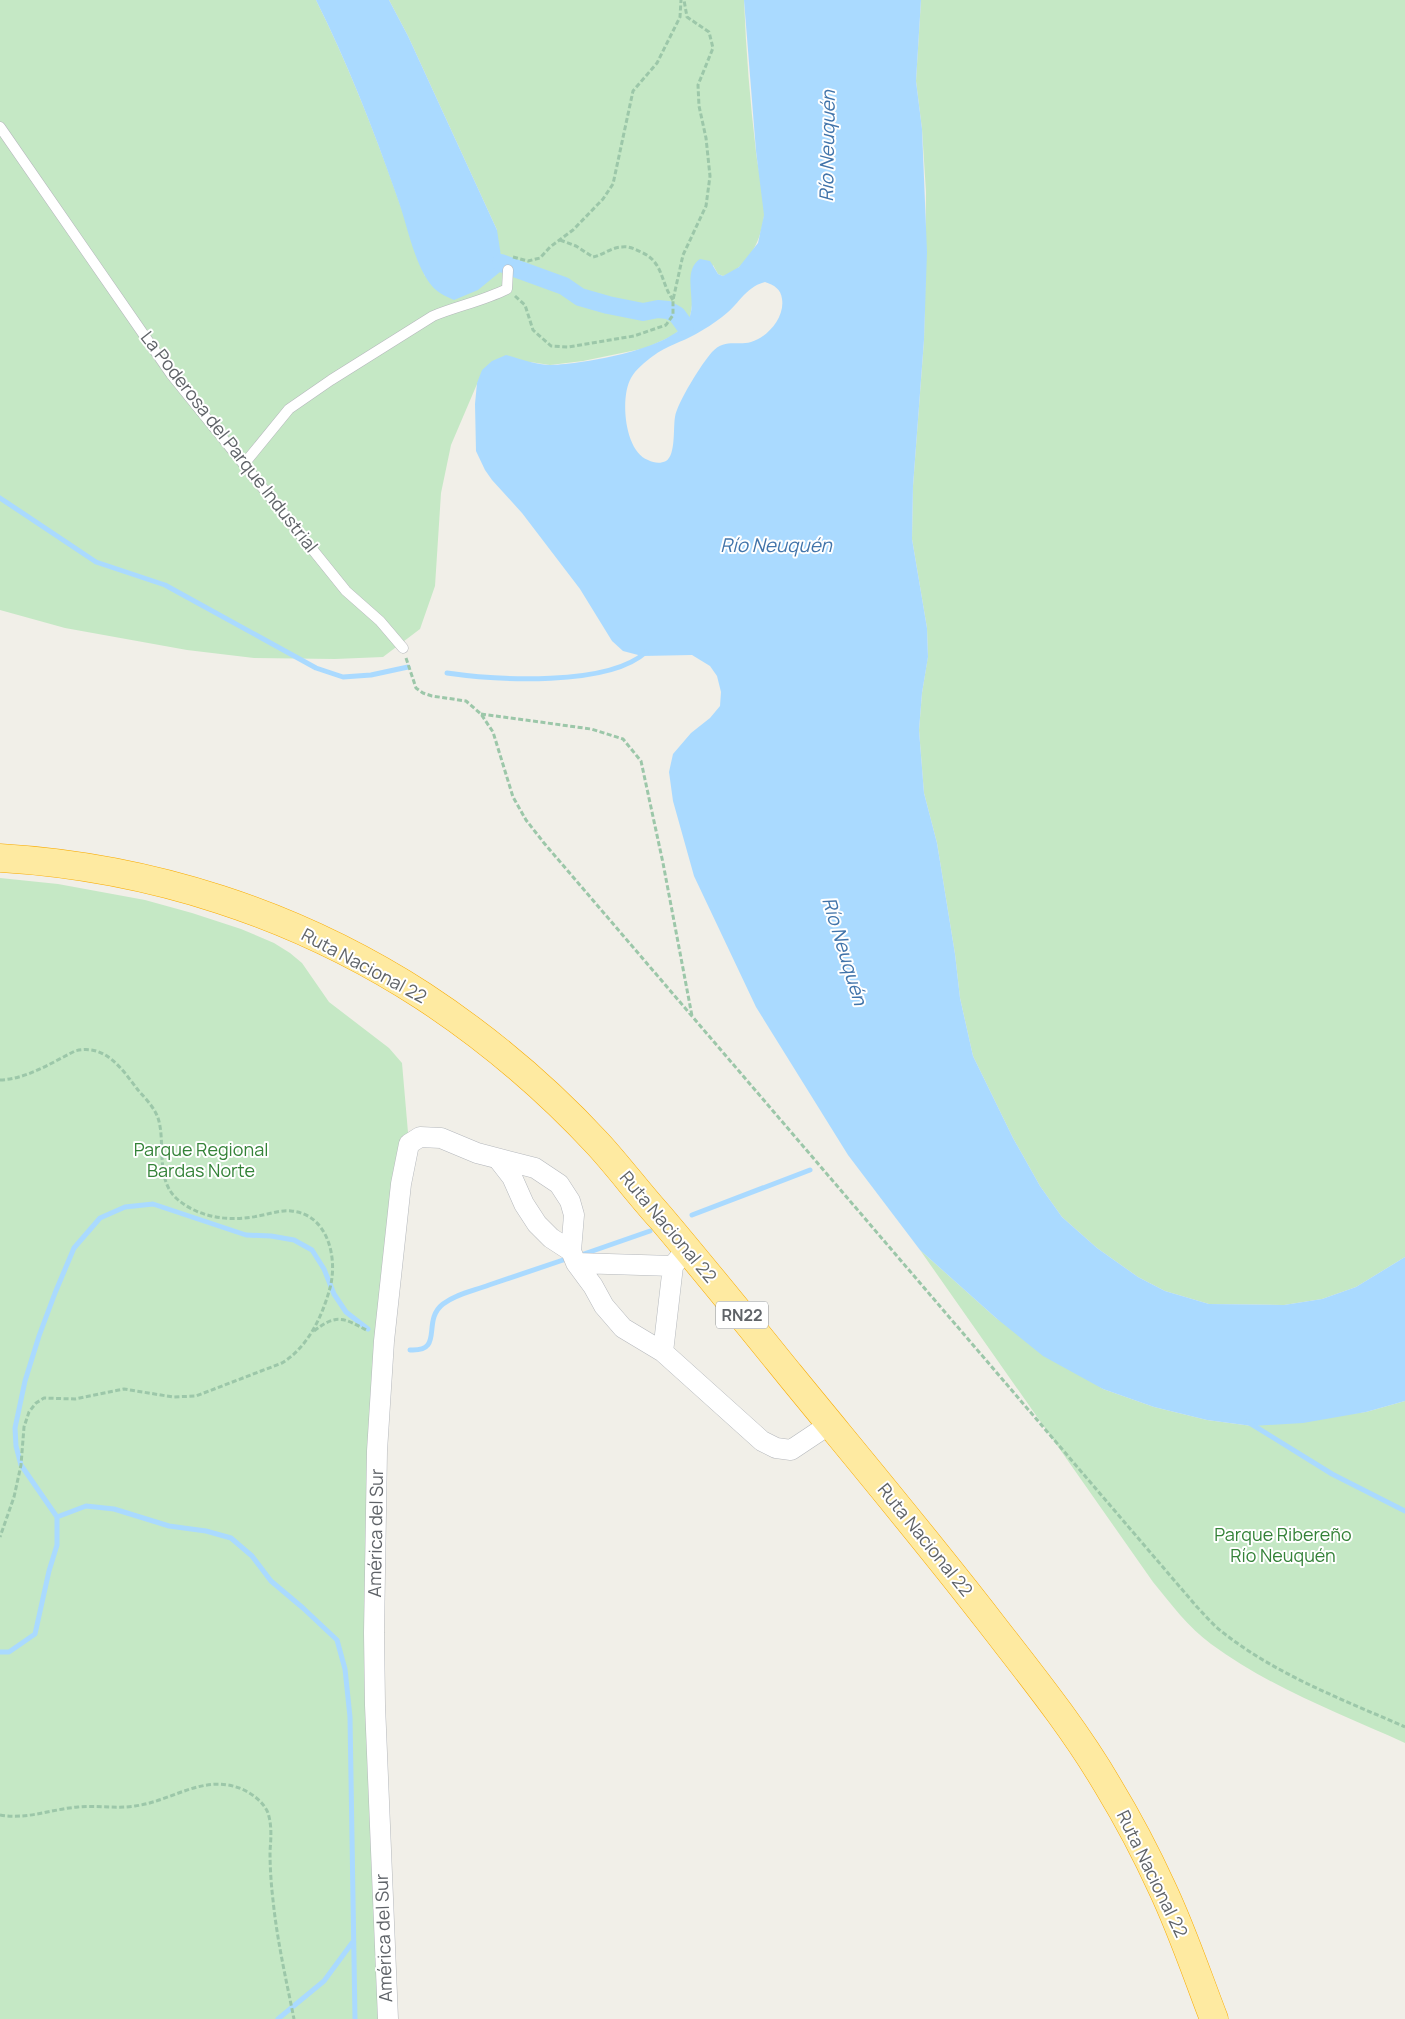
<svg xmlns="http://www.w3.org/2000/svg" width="1405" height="2019" font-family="Manrope,sans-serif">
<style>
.green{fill:#c5e8c5}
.water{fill:#aadaff;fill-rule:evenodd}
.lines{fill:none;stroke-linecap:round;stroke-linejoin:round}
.stream{stroke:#aadaff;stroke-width:5}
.canal{stroke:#aadaff;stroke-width:18}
.service-casing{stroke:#b5b8bc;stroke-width:11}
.minor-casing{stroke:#b5b8bc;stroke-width:21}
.trunk-casing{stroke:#f9ab00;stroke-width:29}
.path{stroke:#9cc7a9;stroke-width:3;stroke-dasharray:5 2.5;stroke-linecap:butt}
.service{stroke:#fff;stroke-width:10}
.minor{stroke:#fff;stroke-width:20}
.trunk{stroke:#feeaa1;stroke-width:28}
.labels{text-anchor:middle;stroke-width:4;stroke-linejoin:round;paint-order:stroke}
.shield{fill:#fff;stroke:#8f9295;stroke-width:1}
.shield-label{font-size:16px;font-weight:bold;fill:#5f6368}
.street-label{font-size:18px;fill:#5f6368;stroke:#fff}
.park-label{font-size:18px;fill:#348238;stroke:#fff}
.water-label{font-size:19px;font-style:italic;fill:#4174aa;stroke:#fff}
</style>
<rect width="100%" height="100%" fill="#f1efe8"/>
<path class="green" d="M0 0H316C347 62 373 128 396 193 406 221 415 249 425 276L497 230 408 36 389 0H744C746 51 750 102 756 152 758 169 766 202 764 216 761 241 748 268 723 276L718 274 713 265 692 305 690 317 685 326 672 336 646 348 583 361 550 365 530 362 483 370 451 445 441 493 435 586 420 629 383 657 335 659 254 658 187 650 65 628 0 610Z
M921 0H1405V1257L1356 1287 1322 1299 1284 1305 1209 1304 1165 1291 1138 1277 1097 1248 1062 1217 1040 1186 1013 1138 973 1056 960 998 955 954 937 843 924 793 919 730 922 693 928 656 927 628 912 539 913 486 924 340 925 297 926 192 922 129 916 81Z
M0 878 58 884 145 900 192 913 241 929 274 943 290 953 302 963 329 1002 389 1048 402 1063 409 1144 377 1451 388 2019H0Z
M920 1250 996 1318 1103 1389 1154 1407 1207 1420 1252 1426 1366 1412 1405 1401V1743C1339 1713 1269 1687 1211 1644 1188 1627 1171 1604 1153 1582Z"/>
<path class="water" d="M316 0H389L408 36 497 230 501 256 500 272 478 290 454 300C440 294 433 290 425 276 411 251 406 220 396 194 373 128 347 62 316 0Z
M744 0H921L916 81 922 129 927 252 924 340 913 486 912 539 927 628 928 657 922 693 919 730 924 793 937 843 955 954 960 998 973 1056 1013 1138 1040 1186 1062 1217 1097 1248 1138 1277 1165 1291 1209 1304 1284 1305 1322 1299 1356 1287 1405 1257V1401L1366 1412 1303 1423 1252 1426 1207 1420 1154 1407 1103 1389 1043 1356 996 1318 920 1250 848 1155 756 1007 694 876 673 801 669 772 673 754 691 733 710 718 720 706 721 692 717 676 710 666 692 655 642 656 623 651 612 641 580 589 522 513 492 480 485 470 476 451 475 404 477 383 482 370 492 361 506 355C521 359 536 365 551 365 582 364 679 349 690 316 696 298 682 271 700 259L710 261 718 274 723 276 739 267 758 243 764 215 756 151ZM765 282C774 285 781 289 782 299 785 317 768 337 751 342 737 346 725 338 712 352 702 363 677 403 675 417 673 428 676 455 666 461 660 464 654 463 648 460 624 451 620 397 631 378 636 369 645 362 653 356 666 346 682 342 696 334 705 329 714 323 722 317 738 306 745 287 765 282Z"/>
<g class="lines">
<path class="stream" d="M0 498 96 562 165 585 316 668 343 677 371 675 408 667
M447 673C496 680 608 687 646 652
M692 1215 810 1170
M581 1255 650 1231
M410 1350C445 1352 421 1321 443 1304 456 1294 473 1291 489 1285 515 1276 542 1267 569 1258
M1248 1422 1332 1474 1405 1511
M57 1517 86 1506 114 1509 169 1526 206 1531 231 1538 252 1556 271 1581 303 1608 337 1640 345 1669 350 1717 355 2019
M0 1652H9L35 1634 49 1571 57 1545V1517L21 1465 16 1446 15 1428 25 1381 39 1336 55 1293 74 1248 100 1218 125 1207 153 1204 246 1235 271 1236 294 1240 312 1250 324 1269 334 1294 346 1312 368 1329
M278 2019 324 1981 352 1943"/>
<path class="canal" d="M501 263 564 286 580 297 608 305 643 312 658 309 668 310 677 315 685 326"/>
<defs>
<path id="service" d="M0 127 171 374 346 591 380 621 403 648
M244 464 289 409 331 380 433 316C457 306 483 301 507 289L508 270"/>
<path id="minor" d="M498 1159 512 1177 524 1204 537 1224 551 1238 571 1251
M576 1263 673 1266
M663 1352 673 1266 687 1248
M388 2019 375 1705 374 1633 377 1451 384 1341 401 1184 409 1144 420 1137 441 1138 477 1153 535 1168 559 1184 570 1201 574 1215 571 1251 576 1263 593 1286 604 1306 623 1328 663 1352 762 1441 776 1448 791 1450 830 1424"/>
<path id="trunk" d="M0 858C151 867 296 914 423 996 487 1038 546 1088 598 1144 620 1168 639 1194 661 1218 705 1270 747 1322 790 1375 857 1457 925 1538 990 1622 1031 1675 1074 1728 1108 1786 1128 1819 1146 1853 1162 1888 1182 1930 1197 1975 1214 2019"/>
</defs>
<use href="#service" class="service-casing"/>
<use href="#minor" class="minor-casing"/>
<use href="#trunk" class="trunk-casing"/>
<path class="path" d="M560 240 576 246 593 257C603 255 612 247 622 247 629 246 635 249 641 252 664 262 660 282 673 300
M513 257 528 261 540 258 550 247 573 230 603 199 613 184 633 91 657 63 680 17 681 0
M515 296 525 305 533 330 551 346 568 347 634 336 666 325 673 315V300L683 255 706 206 710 176 706 138 699 106 698 85 713 48 709 32 687 17 684 0
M406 658 416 688 423 693 432 696 466 701 481 714 493 732 513 797 526 820 544 843 1197 1607C1205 1615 1212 1624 1221 1631 1276 1675 1342 1699 1405 1727
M481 714 591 729 623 739 641 761 663 863 692 1016
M0 1080C27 1079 51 1063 75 1051 105 1043 122 1069 138 1090 145 1098 154 1107 158 1118 166 1142 155 1178 176 1198 198 1218 230 1222 258 1216 269 1214 280 1210 291 1211 328 1214 338 1258 330 1288 322 1317 308 1347 282 1363L196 1396 173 1397 124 1389 75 1399 44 1398 36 1403 29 1412 24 1427 21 1465 14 1497 0 1537
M314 1331C337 1313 344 1318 368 1331
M0 1815C26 1820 52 1809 78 1807 97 1805 116 1809 135 1806 173 1801 205 1772 244 1790 254 1795 264 1803 268 1813 272 1826 271 1838 270 1851 270 1867 271 1883 273 1900 277 1940 286 1979 294 2019"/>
<use href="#service" class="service"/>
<use href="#minor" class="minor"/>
<use href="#trunk" class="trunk"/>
</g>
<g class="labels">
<rect class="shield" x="716" y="1301.5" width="52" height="27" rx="4"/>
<g class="shield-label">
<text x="742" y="1321">RN22</text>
</g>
<g class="street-label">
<text transform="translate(229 442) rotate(52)" y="6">La Poderosa del Parque Industrial</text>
<text transform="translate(364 966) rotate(28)" y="6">Ruta Nacional 22</text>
<text transform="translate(668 1227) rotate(50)" y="6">Ruta Nacional 22</text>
<text transform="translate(376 1533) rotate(-89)" y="6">América del Sur</text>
<text transform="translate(925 1540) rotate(51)" y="6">Ruta Nacional 22</text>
<text transform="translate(1152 1874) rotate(64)" y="6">Ruta Nacional 22</text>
<text transform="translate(384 1938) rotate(-92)" y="6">América del Sur</text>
</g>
<g class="park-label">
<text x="201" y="1156">Parque Regional<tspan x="201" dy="21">Bardas Norte</tspan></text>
<text x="1283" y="1541">Parque Ribereño<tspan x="1283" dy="21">Río Neuquén</tspan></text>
</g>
<g class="water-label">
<text transform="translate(827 146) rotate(-89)" y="7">Río Neuquén</text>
<text x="776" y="552">Río Neuquén</text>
<text transform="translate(845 951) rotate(73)" y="7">Río Neuquén</text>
</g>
</g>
</svg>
